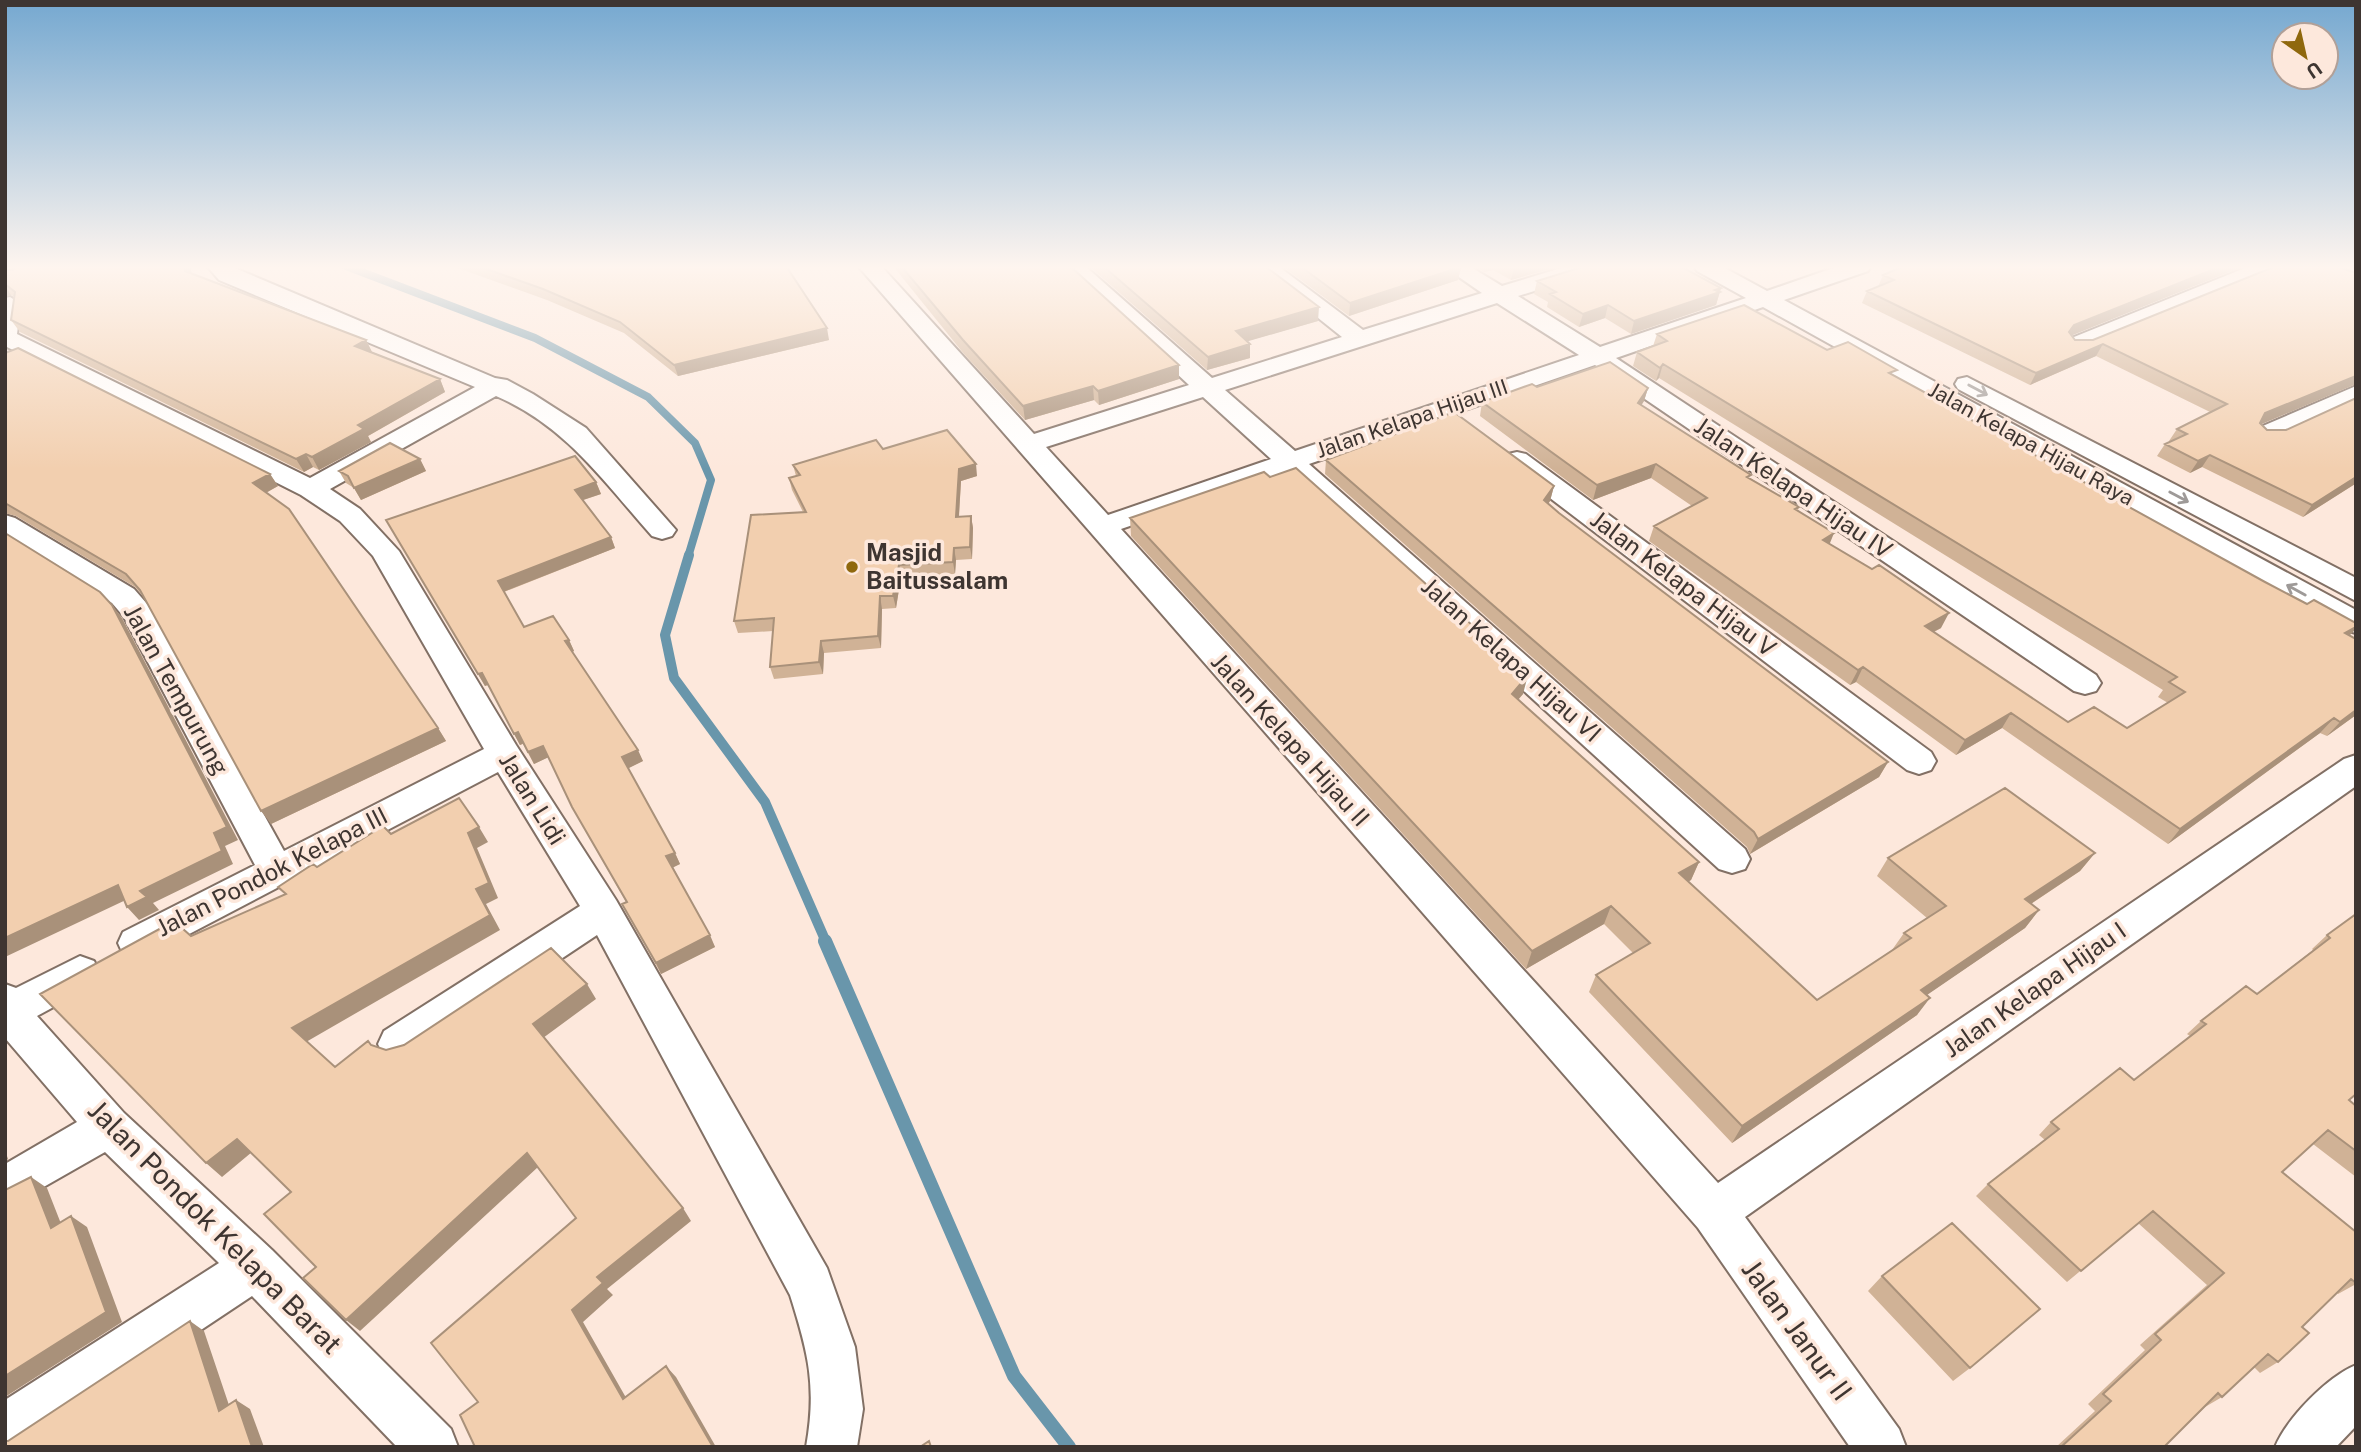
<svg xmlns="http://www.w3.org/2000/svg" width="2361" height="1452" font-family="'Public Sans',sans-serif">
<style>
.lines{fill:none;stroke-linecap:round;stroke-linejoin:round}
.stream-far2{stroke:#6996ab;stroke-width:8}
.stream-far1{stroke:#6996ab;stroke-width:10}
.stream{stroke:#6996ab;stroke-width:14}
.minor-casing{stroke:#827065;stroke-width:4}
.minor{fill:#fff;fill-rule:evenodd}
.wall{fill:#d0b296}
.shaded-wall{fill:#a9917a}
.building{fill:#f2cfaf;stroke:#a9917a;stroke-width:2}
.oneway{stroke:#9e9a98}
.poi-dot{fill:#8f680d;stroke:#fde8dc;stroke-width:2.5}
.labels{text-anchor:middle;stroke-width:7;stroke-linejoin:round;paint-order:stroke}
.far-street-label{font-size:21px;fill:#3e3531;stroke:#fde8dc}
.street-label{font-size:24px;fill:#3e3531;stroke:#fde8dc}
.poi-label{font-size:24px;font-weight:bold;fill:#3e3531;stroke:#fde8dc;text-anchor:start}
.near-street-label{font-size:28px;fill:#3e3531;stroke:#fde8dc}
</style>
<rect width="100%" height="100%" fill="#fde8dc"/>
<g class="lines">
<path class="stream-far2" d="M346 266 535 338 648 397 695 443 711 480 688 557"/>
<path class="stream-far1" d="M689 555 665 635 674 678 765 802 826 942"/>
<path class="stream" d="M825 941 1014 1376 1069 1447"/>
<defs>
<path id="minor" d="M207 266H230L495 378 507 380 533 394 586 428 676 530 672 536 662 539 652 536C604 482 565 425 496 396L330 489 360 509 399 551 516 745 616 900 827 1268 855 1347 863 1409 857 1447H806C817 1386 808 1352 790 1295L597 935 414 1057 399 1062 384 1057 378 1044 384 1031 580 906 498 772 151 954 137 959 123 954 118 943 123 932 255 865 124 617 112 603 5 536V515L15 518 134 589 148 605 284 851 484 749 373 556 340 521 301 495 5 346V298L10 297 21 304 17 334 310 478 475 387 219 280Z
M858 266H881L1034 434 1189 385 1061 266H1085L1212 378 1342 337 1253 266H1278L1363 330 1482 293 1443 266H1469L1502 286 1568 266H1601L1598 271 1518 296 1600 347 1746 298 1697 271 1694 266H1721L1767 291 1839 266H1871L1868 271 1784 300 2356 610V633L2345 630 1763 307 1616 358 2096 675 2101 683 2096 691 2085 694 2074 691 1595 365 1309 464 1745 849 1750 859 1745 869 1732 873 1719 869 1285 473 1121 529 1718 1183 2344 759 2356 755V786L1745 1217 1899 1429 1906 1447H1850L1698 1228ZM1497 303 1579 355 1295 451 1225 390ZM1203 397 1271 459 1108 515 1046 447Z
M2250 266H2280L2277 271 2085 349H2069L2065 344 2069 339Z
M1967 377 2356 578V601L1958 389 1955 384 1958 379Z
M2356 386V403L2276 440H2258L2254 434 2258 428Z
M1517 452 1526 454 1931 752 1936 761 1931 770 1919 774 1907 770 1508 466 1504 460 1508 454Z
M80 956 94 961 100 973 94 985 37 1016 124 1113 272 1250 451 1429 458 1447H397L252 1296 25 1447H5V1400L219 1263 105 1152 5 1209V1164L77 1122 5 1038V984L16 988Z
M2356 1365V1426L2336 1447H2275C2287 1418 2327 1377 2356 1365Z"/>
</defs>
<use href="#minor" class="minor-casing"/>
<use href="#minor" class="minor"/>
</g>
<path class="wall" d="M452 266H786L829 340 678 376 624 333 547 300Z
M893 266H1070L1179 379 1099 405 1094 400 1025 420 964 354Z
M1089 266H1265L1318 321 1247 341 1250 358 1207 370Z
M1282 266H1459L1461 267 1458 280 1349 316Z
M1473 266H1560L1511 280 1493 270 1484 272Z
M1904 266H2244L2071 335 2075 340H2093L2356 273V384L2261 424 2267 430H2286L2356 398V485L2355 484 2303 517 2202 467 2190 473 2157 456 2165 444 2170 442 2169 441 2177 429 2210 412 2096 356 2030 385 1862 303 1867 291 1878 287 1883 275Z
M5 270 192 273 366 340 372 352 440 379 445 392 368 436 371 442 319 470 313 467 304 472 20 332 11 320 15 297 11 295 5 297Z
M1537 281 1721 288 1716 305 1631 334 1605 318 1579 327 1547 307 1548 302 1534 294Z
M1657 334 1827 350 1894 375 1947 407 2350 635 2356 715 2327 736 2320 733 2168 844 2002 728 1956 755 1856 682 1850 685 1649 541 1654 526 1692 506 1651 478 1593 500 1480 416 1482 402 1537 387 1648 388 1644 401 1641 405 1750 478 1799 507 1798 510 1830 544 1941 628 1934 632 2068 722 2127 728 2168 703 2158 697 2163 690 1659 378 1656 381 1633 366 1637 352 1653 346Z
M5 353 270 474 278 486 266 493 438 728 446 741 271 824 143 596 135 587 16 516 5 513Z
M883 449 977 476 961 481 959 517 971 516 973 528 972 559 956 560 955 574 901 577 896 608 882 609 881 648 824 653 823 674 774 679 770 667 773 631 738 633 734 621 803 512 792 490 789 478 796 476 793 465Z
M420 459 426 471 361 500 354 488 346 483 339 471Z
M1326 460 1554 486 1550 501 1548 504 1559 513 1888 762 1879 777 1750 854 1747 847 1325 474Z
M596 482 601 494 583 500 611 537 615 548 504 592 524 627 569 640 574 651 572 652 643 761 628 768 675 853 680 864 673 867 715 947 661 974 628 915 622 904 626 902 578 818 548 757 534 764 523 744 520 745 489 685 485 686 386 520Z
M1130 518 1523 694 1518 700 1699 862 1691 880 1688 882 1817 1000 1892 950 1904 933 1927 918 1877 876 1888 858 2095 853 2080 871 2031 904 2039 910 2025 928 1926 995 1917 1015 1732 1143 1589 992 1596 975 1633 953 1604 924 1526 969 1131 536Z
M2356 914 2349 1100 2356 1106V1177L2313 1144 2282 1172 2356 1232V1284L2338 1294 2337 1293 2302 1327 2278 1362 2260 1373 2254 1367 2222 1397 2205 1407 2164 1447H2056L2095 1411 2088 1404 2145 1350 2140 1345 2207 1285 2138 1223 2067 1282 1976 1196 1988 1184 2045 1140 2039 1135 2051 1122 2134 1080 2190 1036 2187 1034 2201 1021 2257 994 2313 950 2312 949 2327 935Z
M1882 1276 1970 1368 1953 1381 1868 1291Z"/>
<path class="shaded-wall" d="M185 266H191L192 283 185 271Z
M1485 266H1493V270L1484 272Z
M1519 266H1560L1511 280 1514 267Z
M2222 266H2244L2068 337 2069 332 2074 325Z
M1461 267 1458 280 1349 316 1350 303Z
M5 286 11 295 5 297Z
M1721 288 1716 305 1631 334 1634 321Z
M1608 305 1605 318 1579 327 1583 314Z
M1319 307 1318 321 1235 345 1236 331Z
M827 328 829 340 678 376 674 365Z
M366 340 372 352 355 346Z
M1250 344V358L1207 370 1208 357Z
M2103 344 2096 356 2030 385 2036 373Z
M1663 364 1659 378 1656 381 1660 368Z
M1179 365V379L1099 405 1098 391Z
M2356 376V384L2257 426 2265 413Z
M440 379 445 392 368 436 371 442 319 470 312 457 358 425Z
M1093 386 1094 400 1025 420 1023 406Z
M1648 388 1644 401 1634 417 1638 403Z
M306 454 313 467 304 472 296 459Z
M2210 455 2202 467 2190 473 2198 461Z
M420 459 426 471 361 500 354 488Z
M976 464 977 476 961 481 958 529 956 517 959 469Z
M1656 464 1651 478 1593 500 1597 485Z
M270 474 278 486 260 496 253 483Z
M2356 477V483L2355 484 2303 517 2312 505Z
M596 482 601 494 580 501 575 490Z
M1554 486 1550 501 1540 515 1544 500Z
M971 516 973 528 972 559 970 547Z
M1834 533 1828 548 1823 540Z
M611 537 615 548 503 592 498 581Z
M954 548 956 560 955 574 953 562Z
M899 565 901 577 896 608 893 596Z
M880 596 882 609 881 648 878 636Z
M112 605 122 618 238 840 225 846 233 864 153 903 159 910 139 920 127 907Z
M1949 613 1941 628 1917 640 1925 626Z
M2356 627V629L2346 639 2345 633Z
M569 640 574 651 570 653 565 641Z
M821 641 824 653 823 674 819 662Z
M1863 667 1856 682 1850 685 1858 670Z
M482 673 489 684 485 686 478 674Z
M1528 675 1523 694 1507 712 1512 694Z
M2356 710V715L2327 736 2340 722Z
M2011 713 2002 728 1956 755 1965 740Z
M2334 718 2320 733 2168 844 2180 829Z
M438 728 446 741 271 824 261 811Z
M518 732 524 743 520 745 514 734Z
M543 746 549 757 534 764 528 752Z
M638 750 643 761 627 769 622 757Z
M1888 762 1879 777 1750 854 1758 839Z
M479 827 488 842 477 848 498 898 486 904 500 930 306 1042 292 1028 468 833Z
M675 853 680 864 672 868 666 856Z
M2095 853 2080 871 2011 917 2025 899Z
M1699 862 1691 880 1671 891 1679 873Z
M118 885 130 898 5 957V938Z
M1611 906 1604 924 1526 969 1532 951Z
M2039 910 2025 928 1908 1008 1921 990Z
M710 935 715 947 661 974 656 963Z
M587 984 596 999 543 1038 533 1024Z
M1930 998 1917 1015 1732 1143 1742 1126Z
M237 1139 252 1152 222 1177 206 1163Z
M5 1150 8 1159 5 1162Z
M527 1153 538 1167 360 1331 346 1320Z
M31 1177 47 1188 67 1239 51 1228Z
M683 1208 691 1221 607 1289 613 1295 583 1322 633 1410 623 1399 572 1310 597 1277Z
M71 1216 87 1227 122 1322 5 1397V1376Z
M190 1321 204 1331 234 1420 219 1411Z
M666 1366 676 1377 716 1447H713Z
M236 1400 250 1409 264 1447H252Z"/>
<path class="building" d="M15 266H185V271L366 340 355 346 440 379 358 425 364 429 312 457 306 454 296 459 11 320 15 292 5 284V270H13Z
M478 266H786L827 328 674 365 620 322 543 289Z
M901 266H1070L1179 365 1098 391 1093 386 1023 406 963 340Z
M1103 266H1265L1319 307 1236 331 1250 344 1208 357Z
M1300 266H1459L1461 267 1350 303Z
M1585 266H1680L1721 288 1715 290 1720 292 1634 321 1608 305 1583 314 1550 294 1556 292 1537 281Z
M1904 266H2222L2074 325 2069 332 2075 340H2093L2276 266H2336L2356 273V376L2265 413 2260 423 2267 430H2286L2356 398V477L2312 505 2210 455 2198 461 2165 444 2187 434 2177 429 2227 404 2103 344 2036 373 1867 291 1894 280 1883 275Z
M1744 305 1827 350 1848 342 1897 370 1889 373 1948 405 1946 406 2265 582 2307 604 2314 600 2356 623V627L2345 633 2356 639V710L2340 722 2334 718 2180 829 2011 713 1965 740 1863 667 1858 670 1654 526 1707 498 1656 464 1597 485 1482 402 1532 384 1537 387 1610 362 1648 388 1638 403 1751 475 1747 477 1799 507 1795 509 1834 533 1823 540 1872 569 1879 565 1949 613 1925 626 2068 722 2094 707 2127 728 2185 692 2169 682 2177 677 1663 364 1660 368 1637 352 1667 341 1657 334Z
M18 348 270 474 253 483 289 509 438 728 261 811 140 590 126 574 5 503V353Z
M1454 412 1554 486 1544 500 1559 513 1888 762 1758 839 1754 832 1326 460Z
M947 430 976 464 959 469 956 517 971 516 970 547 954 548 953 562 899 565 893 596H880L878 636 821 641 819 662 770 667 774 618 734 621 751 515 806 512 789 478 800 475 793 465 876 440 883 449Z
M390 443 420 459 354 488 348 476 339 471Z
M575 456 596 482 575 490 611 537 498 581 524 627 553 616 569 640 565 641 638 750 622 757 675 853 666 856 710 935 656 963 622 904 627 902 572 807 543 746 528 752 518 732 514 734 482 673 478 674 386 520Z
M1296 468 1528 675 1512 694 1699 862 1679 873 1817 1000 1911 938 1904 933 1946 906 1888 858 2005 788 2095 853 2025 899 2039 910 1921 990 1930 998 1742 1126 1596 975 1650 943 1611 906 1532 951 1130 518 1264 472 1270 477Z
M5 533 100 592 112 605 227 827 214 833 222 851 140 891 147 897 127 907 118 885 5 938Z
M459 798 479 827 468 833 489 883 476 889 490 915 292 1028 335 1067 368 1041 371 1045 386 1050 404 1045 551 948 587 984 533 1024 683 1208 597 1277 603 1283 572 1310 623 1399 666 1366 713 1447H475L460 1415 478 1402 431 1343 576 1218 527 1153 346 1320 303 1278 316 1267 264 1214 291 1192 237 1139 206 1163 40 994 174 921 191 936 286 894 278 887 313 864 317 867 383 826 391 834Z
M2356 914V1094L2349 1100 2356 1106V1151L2328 1130 2282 1172 2356 1232V1283L2351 1279 2302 1327 2309 1333 2278 1362 2268 1354 2222 1397 2218 1393 2164 1447H2061L2111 1401 2103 1394 2161 1340 2155 1334 2224 1273 2153 1211 2081 1271 1988 1184 2059 1129 2051 1122 2120 1068 2134 1080 2206 1024 2201 1021 2246 986 2257 994 2330 938 2327 935Z
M31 1177 51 1228 71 1216 106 1312 5 1376V1190Z
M1952 1223 2040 1309 1970 1368 1882 1276Z
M190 1321 219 1411 236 1400 252 1447H5V1441H8Z
M929 1441 931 1447H920Z"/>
<defs><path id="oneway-shaft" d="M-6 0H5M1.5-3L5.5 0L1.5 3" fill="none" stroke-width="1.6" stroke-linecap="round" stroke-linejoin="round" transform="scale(1.75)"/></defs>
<g class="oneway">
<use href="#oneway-shaft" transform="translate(1978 390) rotate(28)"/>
<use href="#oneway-shaft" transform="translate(2179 497) rotate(28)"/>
<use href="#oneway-shaft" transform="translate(2296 590) rotate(-151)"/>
</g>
<linearGradient id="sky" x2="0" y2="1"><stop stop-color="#75a8d0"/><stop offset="0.57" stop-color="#fef5ef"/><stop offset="1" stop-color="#fef5ef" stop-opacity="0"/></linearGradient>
<rect width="2361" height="469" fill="url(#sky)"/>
<circle class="poi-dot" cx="852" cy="567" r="7"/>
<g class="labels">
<g class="far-street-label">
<text transform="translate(1412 419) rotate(-19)" y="7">Jalan Kelapa Hijau III</text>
<text transform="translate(2031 444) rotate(29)" y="7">Jalan Kelapa Hijau Raya</text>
</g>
<g class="street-label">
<text transform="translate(1793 488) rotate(34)" y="8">Jalan Kelapa Hijau IV</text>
<text transform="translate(1683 584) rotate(37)" y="8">Jalan Kelapa Hijau V</text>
<text transform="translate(1511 660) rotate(42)" y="8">Jalan Kelapa Hijau VI</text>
<text transform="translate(176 690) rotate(61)" y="8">Jalan Tempurung</text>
<text transform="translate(1290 740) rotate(48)" y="8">Jalan Kelapa Hijau II</text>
<text transform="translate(532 799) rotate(58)" y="8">Jalan Lidi</text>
<text transform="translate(272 872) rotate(-27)" y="8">Jalan Pondok Kelapa III</text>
<text transform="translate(2035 990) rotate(-35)" y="8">Jalan Kelapa Hijau I</text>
</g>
<g class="poi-label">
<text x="866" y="561">Masjid<tspan x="866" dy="28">Baitussalam</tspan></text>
</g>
<g class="near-street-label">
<text transform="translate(215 1227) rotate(45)" y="10">Jalan Pondok Kelapa Barat</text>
<text transform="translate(1797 1330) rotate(54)" y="10">Jalan Janur II</text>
</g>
</g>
<rect width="2361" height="1452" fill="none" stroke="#3e3531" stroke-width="14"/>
<g transform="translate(2305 56) rotate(146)"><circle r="33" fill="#fde8dc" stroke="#b1a098" stroke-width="2"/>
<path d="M0-5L12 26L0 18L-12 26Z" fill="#8f680d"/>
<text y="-10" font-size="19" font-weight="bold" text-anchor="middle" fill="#3e3531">U</text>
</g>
</svg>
